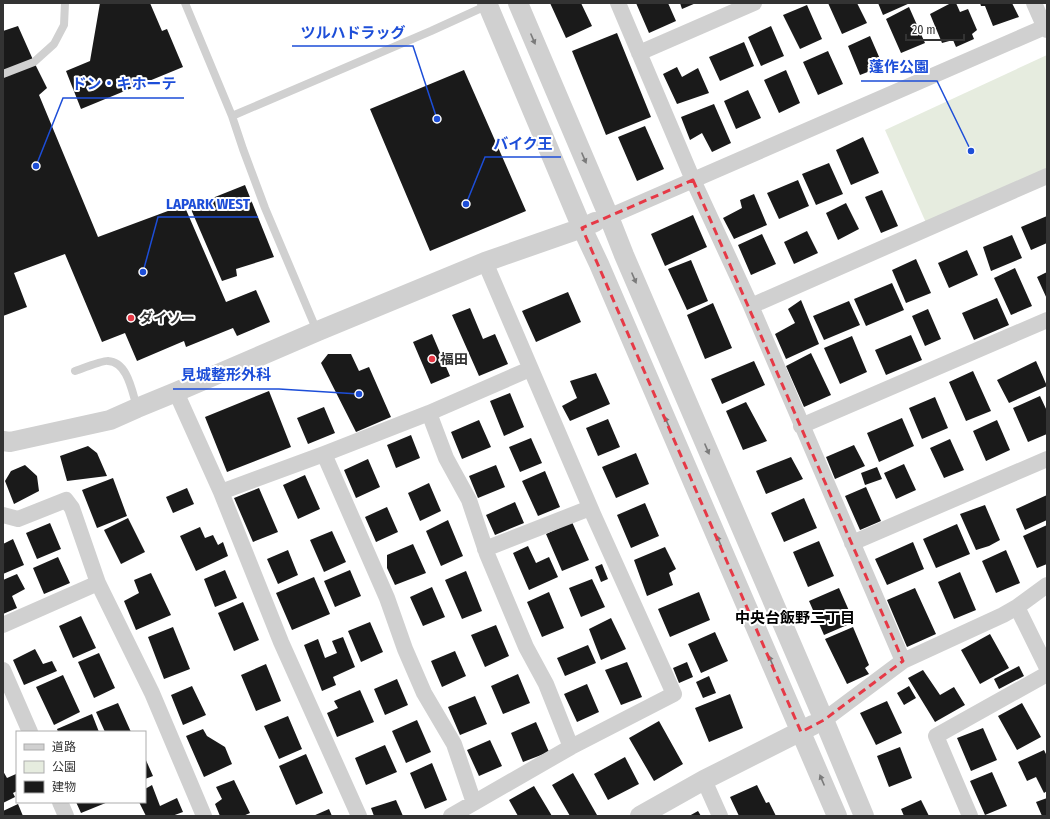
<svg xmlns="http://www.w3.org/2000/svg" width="1050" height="819" font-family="'Fira Sans Condensed','Noto Sans JP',sans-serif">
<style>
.green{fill:#e6ecdf}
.building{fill:#1a1a1a}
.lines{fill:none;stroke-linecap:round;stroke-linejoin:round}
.service{stroke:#d0d0d0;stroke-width:8}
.minor{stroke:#d0d0d0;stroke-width:16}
.tertiary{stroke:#d0d0d0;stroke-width:20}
.oneway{fill:#7a7a7a}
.marked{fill:none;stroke:#e63946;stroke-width:3;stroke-dasharray:8 5;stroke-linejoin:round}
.poi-dot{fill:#e63946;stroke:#fff;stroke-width:1.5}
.labels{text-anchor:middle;stroke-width:4;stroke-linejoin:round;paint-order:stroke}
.poi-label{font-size:14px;font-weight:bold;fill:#333;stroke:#fff;text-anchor:start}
.neighbourhood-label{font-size:15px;font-weight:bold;fill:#000;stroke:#fff}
.leader{fill:none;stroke:#1d4ed8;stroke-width:1.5}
.callout-dot{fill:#1d4ed8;stroke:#fff;stroke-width:1.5}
.callout-label{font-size:15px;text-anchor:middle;font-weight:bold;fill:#1d4ed8;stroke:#fff;stroke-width:4;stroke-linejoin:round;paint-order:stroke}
</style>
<rect width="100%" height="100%" fill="#fff"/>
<path class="green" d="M1047 55V172L927 225 885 130Z"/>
<path class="building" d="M100 3H150L162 31 167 29 183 67 81 109 66 71 90 61Z
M550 3H581L592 26 566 38Z
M636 3H668L676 21 649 33Z
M680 3H696L682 9Z
M828 3H857L867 23 842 34Z
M878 3H910L883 15Z
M951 3H956L960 12 968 9 977 30 972 34 974 39 956 47 953 40 942 43 930 14Z
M980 3H1012L1019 17 993 26 985 6H981Z
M807 5 822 39 800 49 783 15Z
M909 7 925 43 901 53 886 19Z
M18 26 34 62 47 88 39 95 98 237 184 205 226 302 256 290 270 322 237 336 233 328 186 347 184 341 137 361 125 333 102 342 65 254 14 273 27 307 3 316V31Z
M771 26 784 56 761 66 748 37Z
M617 33 651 117 606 135 572 51Z
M870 36 883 66 860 75 848 46Z
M744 42 754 66 720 81 709 57Z
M828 51 843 84 818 95 803 62Z
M677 67 682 77 698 68 709 93 677 104 663 74Z
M464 70 526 211 430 251 370 109Z
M786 70 800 103 779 113 764 80Z
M748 90 761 118 736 129 724 101Z
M714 104 731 143 712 152 702 133 690 140 681 117Z
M645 126 664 169 637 181 618 137Z
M863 137 879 173 851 185 836 150Z
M829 163 843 194 816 205 802 174Z
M798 180 809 206 779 219 767 193Z
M245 185 274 257 236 269 237 276 222 281 190 207Z
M882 190 898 226 881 233 865 197Z
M754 194 767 225 734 239 723 218 742 208 740 200Z
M846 203 859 229 838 240 826 213Z
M693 215 707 247 665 266 651 234Z
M1047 216V243L1031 250 1021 227Z
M807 231 818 253 794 264 784 242Z
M762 234 776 264 751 275 738 245Z
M1012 235 1022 258 991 271 983 247Z
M967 250 978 275 949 288 938 263Z
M916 259 931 293 906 303 892 270Z
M691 260 708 301 687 310 668 269Z
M1015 268 1032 306 1011 315 994 278Z
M1047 272V299L1037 277Z
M892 283 904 310 866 326 854 299Z
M568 292 581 322 536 342 522 311Z
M997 298 1009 325 974 340 962 313Z
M801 300 819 344 786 359 775 334 795 323 788 309Z
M849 301 860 325 824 340 813 316Z
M713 303 732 348 705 359 687 315Z
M470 308 483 339 495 334 508 364 479 376 452 315Z
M928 309 941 339 925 346 912 316Z
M432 334 450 376 431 384 413 342Z
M911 335 922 360 886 375 875 350Z
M852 336 867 372 840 384 824 348Z
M811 353 831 395 804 407 786 366Z
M328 354H351L359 371 369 367 391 417 356 432 321 363Z
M754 361 765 385 722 404 711 379Z
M1036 361 1047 386 1009 403 997 380Z
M973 371 991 411 966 421 949 382Z
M596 373 610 404 570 421 562 406 577 398 570 381Z
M269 391 291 447 227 472 205 417Z
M510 393 524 427 504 436 490 401Z
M1040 396 1047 411V434L1028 442 1013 408Z
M935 397 948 428 922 439 909 408Z
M746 402 767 441 743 450 726 411Z
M324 407 335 433 308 444 297 418Z
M902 418 914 446 879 462 867 433Z
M608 419 620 447 598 456 586 428Z
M479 420 491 447 462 459 451 432Z
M997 420 1010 450 986 461 973 431Z
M411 435 420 458 396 468 387 445Z
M531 438 542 463 520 472 509 447Z
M950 439 964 470 944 478 930 448Z
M854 445 865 466 835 479 826 457Z
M88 446 97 453 107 476 67 481 60 456Z
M636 453 649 484 616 498 602 467Z
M791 457 803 479 766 494 756 471Z
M368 459 380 487 356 498 344 470Z
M904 464 916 490 896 499 884 473Z
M25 465 37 476 39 491 14 504 5 481 11 471Z
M496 465 505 487 478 498 469 476Z
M877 467 882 479 865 485 861 473Z
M545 471 560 507 538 516 522 481Z
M305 475 320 509 298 519 283 485Z
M113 478 127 516 97 528 82 490Z
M429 483 441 511 420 521 408 493Z
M866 487 881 521 860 530 845 496Z
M187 488 194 504 173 513 166 497Z
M259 488 278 532 253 542 234 498Z
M1047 495V520L1025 530 1016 509Z
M804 498 817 528 784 542 771 513Z
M515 502 524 523 495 535 486 515Z
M645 503 659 536 631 548 617 515Z
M985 505 1000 540 989 546 976 550 960 514Z
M387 507 398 532 376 542 365 517Z
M128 518 145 552 121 564 104 530Z
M448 520 463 556 441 566 426 531Z
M572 522 589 560 562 571 546 534Z
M50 523 61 549 37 559 26 533Z
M957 524 970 554 936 568 923 539Z
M1047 525V564L1037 568 1023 536Z
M200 527 205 538 213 535 218 545 223 542 228 556 196 571 180 536Z
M332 531 346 562 324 572 310 540Z
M13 539 24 565 3 574V544Z
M819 541 834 576 808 587 793 552Z
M913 542 924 569 887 585 875 559Z
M413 544 426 573 395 585 387 568V555Z
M528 546 536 563 549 557 558 577 529 590 513 553Z
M665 547 676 569 669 573 673 585 647 596 634 560Z
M288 550 298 575 278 584 267 559Z
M1006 550 1020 583 996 593 982 561Z
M58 557 70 583 44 594 33 568Z
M602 564 608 579 601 582 595 567Z
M225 570 237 598 215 607 204 579Z
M350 570 361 596 335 607 324 581Z
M466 571 482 611 462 619 445 580Z
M960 572 976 610 954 619 938 582Z
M151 573 171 615 136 630 124 601 139 593 134 580Z
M17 574 25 589 12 596 17 608 3 614V580Z
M314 577 330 614 292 630 276 593Z
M592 579 605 607 581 617 569 588Z
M432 587 445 617 423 626 410 597Z
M839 588 854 622 824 635 809 601Z
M915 588 936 634 907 647 887 600Z
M549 592 564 628 542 637 527 602Z
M699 592 710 620 670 637 658 609Z
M243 602 259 640 234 651 218 613Z
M81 616 96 648 73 658 59 626Z
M611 618 626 649 601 660 589 629Z
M370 622 383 652 361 662 348 631Z
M496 625 509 656 485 667 471 635Z
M173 627 190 669 164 679 148 637Z
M853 627 869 665 865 668 869 674 847 684 825 639Z
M715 632 728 661 701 673 688 644Z
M990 634 1009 668 980 684 961 650Z
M343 637 355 667 333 677 336 685 322 691 304 645 318 639 325 658 337 653 332 641Z
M588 645 596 663 565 676 557 658Z
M35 649 43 664 52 661 57 671 24 685 13 660Z
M455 651 466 676 442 687 431 661Z
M99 653 115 688 94 698 78 662Z
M627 662 642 697 621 705 605 670Z
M687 662 693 677 679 683 673 668Z
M266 664 281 701 256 711 241 675Z
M1019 666 1024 676 999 689 994 679Z
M923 670 940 695 954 687 965 705 935 722 908 678Z
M518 674 530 703 503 714 491 686Z
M63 675 80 712 54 725 36 687Z
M709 676 716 693 703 698 696 682Z
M397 679 408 705 385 715 374 689Z
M587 684 599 712 577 722 564 694Z
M192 686 206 715 183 725 171 695Z
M909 686 916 698 904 705 897 693Z
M360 690 374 722 337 737 327 713 338 708 334 701Z
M730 694 743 728 709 742 695 708Z
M475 696 487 724 460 735 448 707Z
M887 701 902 733 876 745 860 713Z
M118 703 131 732H105L96 712Z
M1022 703 1041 737 1017 750 998 716Z
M92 714 99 732H58L57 729Z
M288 716 302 749 279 759 264 726Z
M417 720 431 752 406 763 392 731Z
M659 721 683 764 654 781 629 738Z
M536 722 549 752 523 762 511 733Z
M983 728 997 760 971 771 957 738Z
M203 729 207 736 225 747 232 764 204 777 186 736Z
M490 740 502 766 479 776 467 750Z
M385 745 397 772 366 785 355 758Z
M900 747 912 778 889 787 877 756Z
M1044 750 1047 756V791L1044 793 1036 777 1027 781 1018 762Z
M306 754 323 793 296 805 279 766Z
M625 757 639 784 608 800 594 774Z
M145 758 153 776 145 779Z
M432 763 447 800 425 809 410 773Z
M3 771 7 778 16 774 17 776V791L13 793 15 797 3 803Z
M992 772 1007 806 985 815 970 781Z
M573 773 597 815 594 816H570L552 785Z
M234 780 250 813 243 816H220L215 804 222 799 216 787Z
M152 785 160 806 177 798 183 812 172 816H146L139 802H145V789Z
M757 785 766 803 769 802 776 816H739L730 797Z
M534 786 552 816H518L509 800Z
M1047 798V816H1042L1036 802Z
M396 800 403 816H374L371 808Z
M921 800 929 816H904L901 809Z
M76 802H108L81 813Z
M18 804 23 816H3V811Z
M329 809 332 816H313Z
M698 811 701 816H689Z"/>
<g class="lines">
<path class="service" d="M185 3 232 116 243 149 265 208 317 331
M3 74 34 62 54 44 64 25 65 3
M232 116 431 31 488 5
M75 371C81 369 104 360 108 361 128 362 132 392 137 407"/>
<path class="minor" d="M618 3 693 180 751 306 903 661
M1034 3 1045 28 1047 30
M639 53 754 3
M599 221 1047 26
M751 306 1047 176
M176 392 221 492 281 642 359 816
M429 413 446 458 469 500 487 554 526 647 546 684 571 747
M801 426 1047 320
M324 454 387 598 405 649 424 693 454 744 474 803
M221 492 324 454 429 413 530 369
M3 515 18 519 66 500 72 508 98 583 152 693 204 816
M852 543 1047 459
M485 549 590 508
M1017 607 1047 668
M3 625 98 583
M3 670 30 732
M824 720 903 661 1003 615 1017 607 1047 585
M704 780 720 816
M60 802 66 816
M451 816 571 747 674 694 593 514 485 262
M970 816 936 736 1047 674"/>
<path class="tertiary" d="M487 3 582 228 599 264 837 816
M518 3 609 217 624 255 824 720 864 816
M3 441 10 442 110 420 137 408 176 392 318 331 485 262 582 228 595 222
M640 816 704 780 813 725"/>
</g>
<defs><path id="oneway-solid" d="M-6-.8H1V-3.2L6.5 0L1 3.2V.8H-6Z"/></defs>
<g class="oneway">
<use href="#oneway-solid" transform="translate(533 39) rotate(67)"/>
<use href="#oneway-solid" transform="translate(584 158) rotate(67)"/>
<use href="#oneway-solid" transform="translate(634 278) rotate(67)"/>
<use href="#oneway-solid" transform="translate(667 422) rotate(-113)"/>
<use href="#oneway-solid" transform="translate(707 449) rotate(67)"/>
<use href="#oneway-solid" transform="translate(719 541) rotate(-113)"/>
<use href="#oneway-solid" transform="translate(771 661) rotate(-113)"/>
<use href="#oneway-solid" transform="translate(822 780) rotate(-113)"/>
</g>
<path class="marked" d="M693 180 903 661 824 720 801 732 582 228Z"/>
<g class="poi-dot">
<circle cx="131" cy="318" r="4"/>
<circle cx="432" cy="359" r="4"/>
</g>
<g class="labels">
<g class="poi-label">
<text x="139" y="323">ダイソー</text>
<text x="440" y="364">福田</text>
</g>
<g class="neighbourhood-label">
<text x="795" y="623">中央台飯野二丁目</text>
</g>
</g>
<path class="leader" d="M437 119L413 46H292M971 151L937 81H861M36 166L63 98H184M466 204L485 157H561M143 272L158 217H258M359 394L279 389H173"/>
<g class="callout-dot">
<circle cx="437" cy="119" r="4"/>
<circle cx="971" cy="151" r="4"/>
<circle cx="36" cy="166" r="4"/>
<circle cx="466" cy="204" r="4"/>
<circle cx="143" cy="272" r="4"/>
<circle cx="359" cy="394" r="4"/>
</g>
<g class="callout-label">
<text x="353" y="38">ツルハドラッグ</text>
<text x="899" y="72">蓬作公園</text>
<text x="124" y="89">ドン・キホーテ</text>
<text x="523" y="149">バイク王</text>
<text x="208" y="209">LAPARK WEST</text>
<text x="226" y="380">見城整形外科</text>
</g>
<rect width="1050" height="819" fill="none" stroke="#333333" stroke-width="8"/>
<rect x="16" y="731" width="130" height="72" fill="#ffffff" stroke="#adadad"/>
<rect x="24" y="744" width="20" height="6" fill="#d0d0d0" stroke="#adadad"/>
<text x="52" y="751" font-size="12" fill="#333333">道路</text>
<rect x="24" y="761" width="20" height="12" fill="#e6ecdf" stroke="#adadad"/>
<text x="52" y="771" font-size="12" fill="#333333">公園</text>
<rect x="24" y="781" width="20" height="12" fill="#1a1a1a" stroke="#adadad"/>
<text x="52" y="791" font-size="12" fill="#333333">建物</text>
<path d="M906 34v6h58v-6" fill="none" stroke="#333333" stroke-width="2"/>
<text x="912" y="34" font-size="12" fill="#333333" stroke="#ffffff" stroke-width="3" paint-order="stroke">20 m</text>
</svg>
